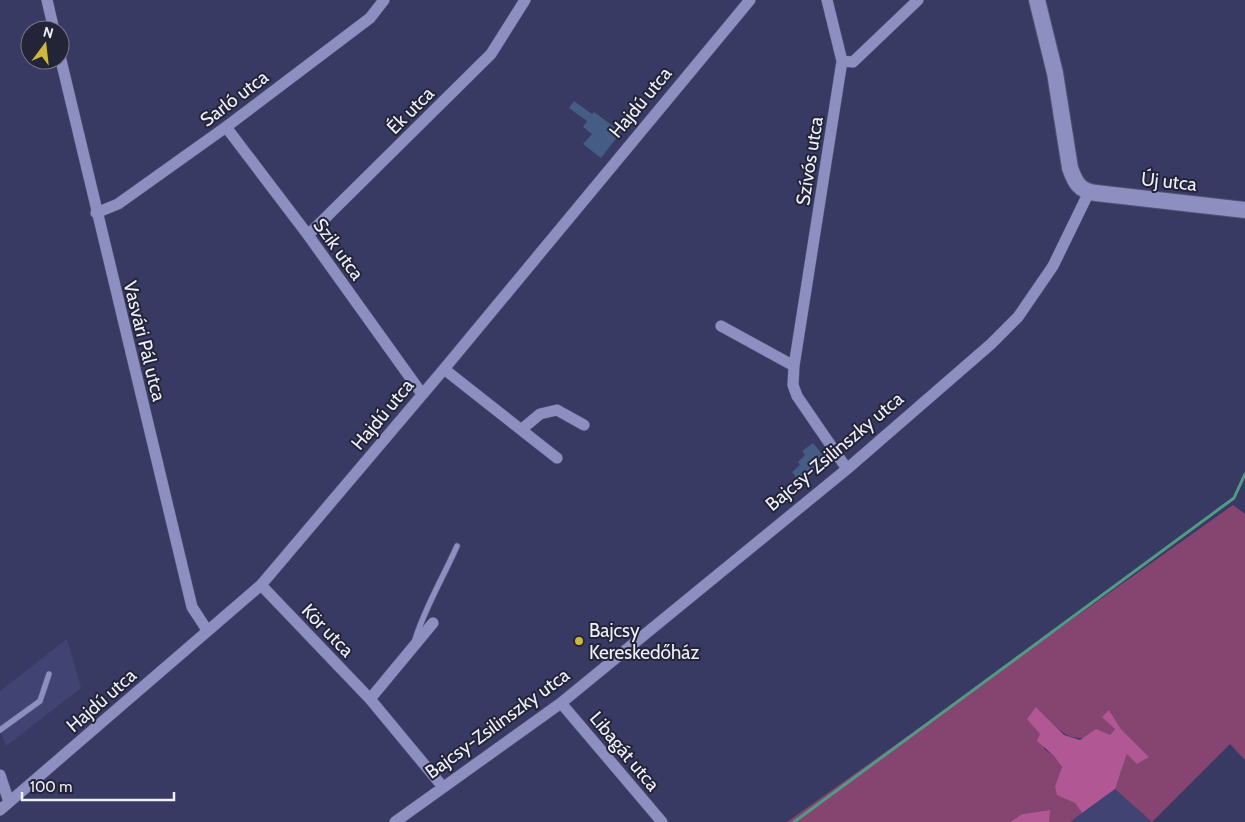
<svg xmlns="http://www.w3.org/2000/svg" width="1245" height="822" font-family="Cabin,sans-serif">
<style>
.built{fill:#414373}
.green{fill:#864571}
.forest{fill:#b15894}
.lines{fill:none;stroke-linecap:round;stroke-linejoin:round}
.stream{stroke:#509b83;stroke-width:3}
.building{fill:#455c84}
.service-casing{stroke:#525272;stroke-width:7}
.minor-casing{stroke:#525272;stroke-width:12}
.secondary-casing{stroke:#525272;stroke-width:18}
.service{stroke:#8c8fbf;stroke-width:5.5}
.minor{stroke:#8c8fbf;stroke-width:11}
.secondary{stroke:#8c8fbf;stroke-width:16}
.poi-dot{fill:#ccb939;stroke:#232437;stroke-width:2}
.labels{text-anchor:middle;stroke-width:4;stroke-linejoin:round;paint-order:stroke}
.street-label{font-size:19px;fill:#eff0fb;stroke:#232437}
.poi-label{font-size:19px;fill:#eff0fb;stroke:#232437;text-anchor:start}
</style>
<rect width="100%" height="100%" fill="#393a64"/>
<path class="built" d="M67 639 81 688 6 746 0 731V691Z
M1115 789 1152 822H1070Z"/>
<path class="green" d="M1233 505 1245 514V760L1230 744 1152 822 1115 789 1127 754 1149 757 1121 729 1109 710 1115 729 1110 735C1065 743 1067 737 1036 707L1044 749 1053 755 1062 767 1055 786 1075 803 1082 813 1070 822H1049V810L1022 814 1010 822H787Z"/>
<path class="forest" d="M1036 707 1064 735 1080 740 1096 729 1110 735 1115 729 1102 717 1109 710 1121 729 1149 757 1137 764 1127 754 1115 789 1082 813 1075 803 1057 795 1055 786 1062 767 1053 755 1037 741 1040 734 1027 719Z
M1050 810 1049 822H1010L1022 814Z"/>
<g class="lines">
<path class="stream" d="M794 822 1234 498 1245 474"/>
</g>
<path class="building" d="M574 101 592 114 594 112 621 132 601 158 583 144 592 134 583 127 587 121 569 108Z
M813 443 822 454 820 468 800 484 792 472 800 465 798 462 805 455 802 451Z"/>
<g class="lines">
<defs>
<path id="service" d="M415 640C425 607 443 578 457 546
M0 730 40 701 49 674"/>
<path id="minor" d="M47 0 54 30
M827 0 842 61 794 366 793 385 797 396 847 469
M60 56 192 607 207 630
M842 61 853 62 918 0
M226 127 308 235 422 394
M96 213 118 204 226 127 370 18 384 0
M308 235 491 54 525 0
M721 326 794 366
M444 369 557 458
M522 429 540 414 557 410 584 425
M261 585 370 699 443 787
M370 699 433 623
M561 703 662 822
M0 775 9 802
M0 810 261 585 444 369 750 0
M395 822 561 703 847 469 991 344 1018 317 1053 266 1089 192"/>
<path id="secondary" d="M1037 0 1055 73 1070 168C1075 182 1079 191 1096 193L1245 210"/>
</defs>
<use href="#service" class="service-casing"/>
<use href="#minor" class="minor-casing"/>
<use href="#secondary" class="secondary-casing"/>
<use href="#service" class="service"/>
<use href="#minor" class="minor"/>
<use href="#secondary" class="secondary"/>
</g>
<circle class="poi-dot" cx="579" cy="641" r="5"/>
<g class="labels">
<g class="street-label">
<text transform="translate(234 98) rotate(-37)" y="7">Sarló utca</text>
<text transform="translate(640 102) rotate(-50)" y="7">Hajdú utca</text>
<text transform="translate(410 110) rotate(-45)" y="7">Ék utca</text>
<text transform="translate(809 161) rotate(-81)" y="7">Szívós utca</text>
<text transform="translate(1169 181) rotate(6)" y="7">Új utca</text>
<text transform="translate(339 249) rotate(54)" y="7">Szik utca</text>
<text transform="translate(145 341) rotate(76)" y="7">Vasvári Pál utca</text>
<text transform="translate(382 414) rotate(-50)" y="7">Hajdú utca</text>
<text transform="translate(834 451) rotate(-40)" y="7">Bajcsy-Zsilinszky utca</text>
<text transform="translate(328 630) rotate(46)" y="7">Kör utca</text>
<text transform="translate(101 700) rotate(-41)" y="7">Hajdú utca</text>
<text transform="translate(497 723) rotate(-36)" y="7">Bajcsy-Zsilinszky utca</text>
<text transform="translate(625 751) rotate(50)" y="7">Libagát utca</text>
</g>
<g class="poi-label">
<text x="589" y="637">Bajcsy<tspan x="589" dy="22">Kereskedőház</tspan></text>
</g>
</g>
<g transform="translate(45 45) rotate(15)"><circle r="24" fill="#232437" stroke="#757685"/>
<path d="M0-4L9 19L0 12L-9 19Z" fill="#ccb939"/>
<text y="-8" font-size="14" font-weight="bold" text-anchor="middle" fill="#eff0fb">N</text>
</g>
<path d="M22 792v8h152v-8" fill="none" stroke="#eff0fb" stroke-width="2.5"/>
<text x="30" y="792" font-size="15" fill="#eff0fb" stroke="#232437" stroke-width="4" paint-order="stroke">100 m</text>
</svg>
